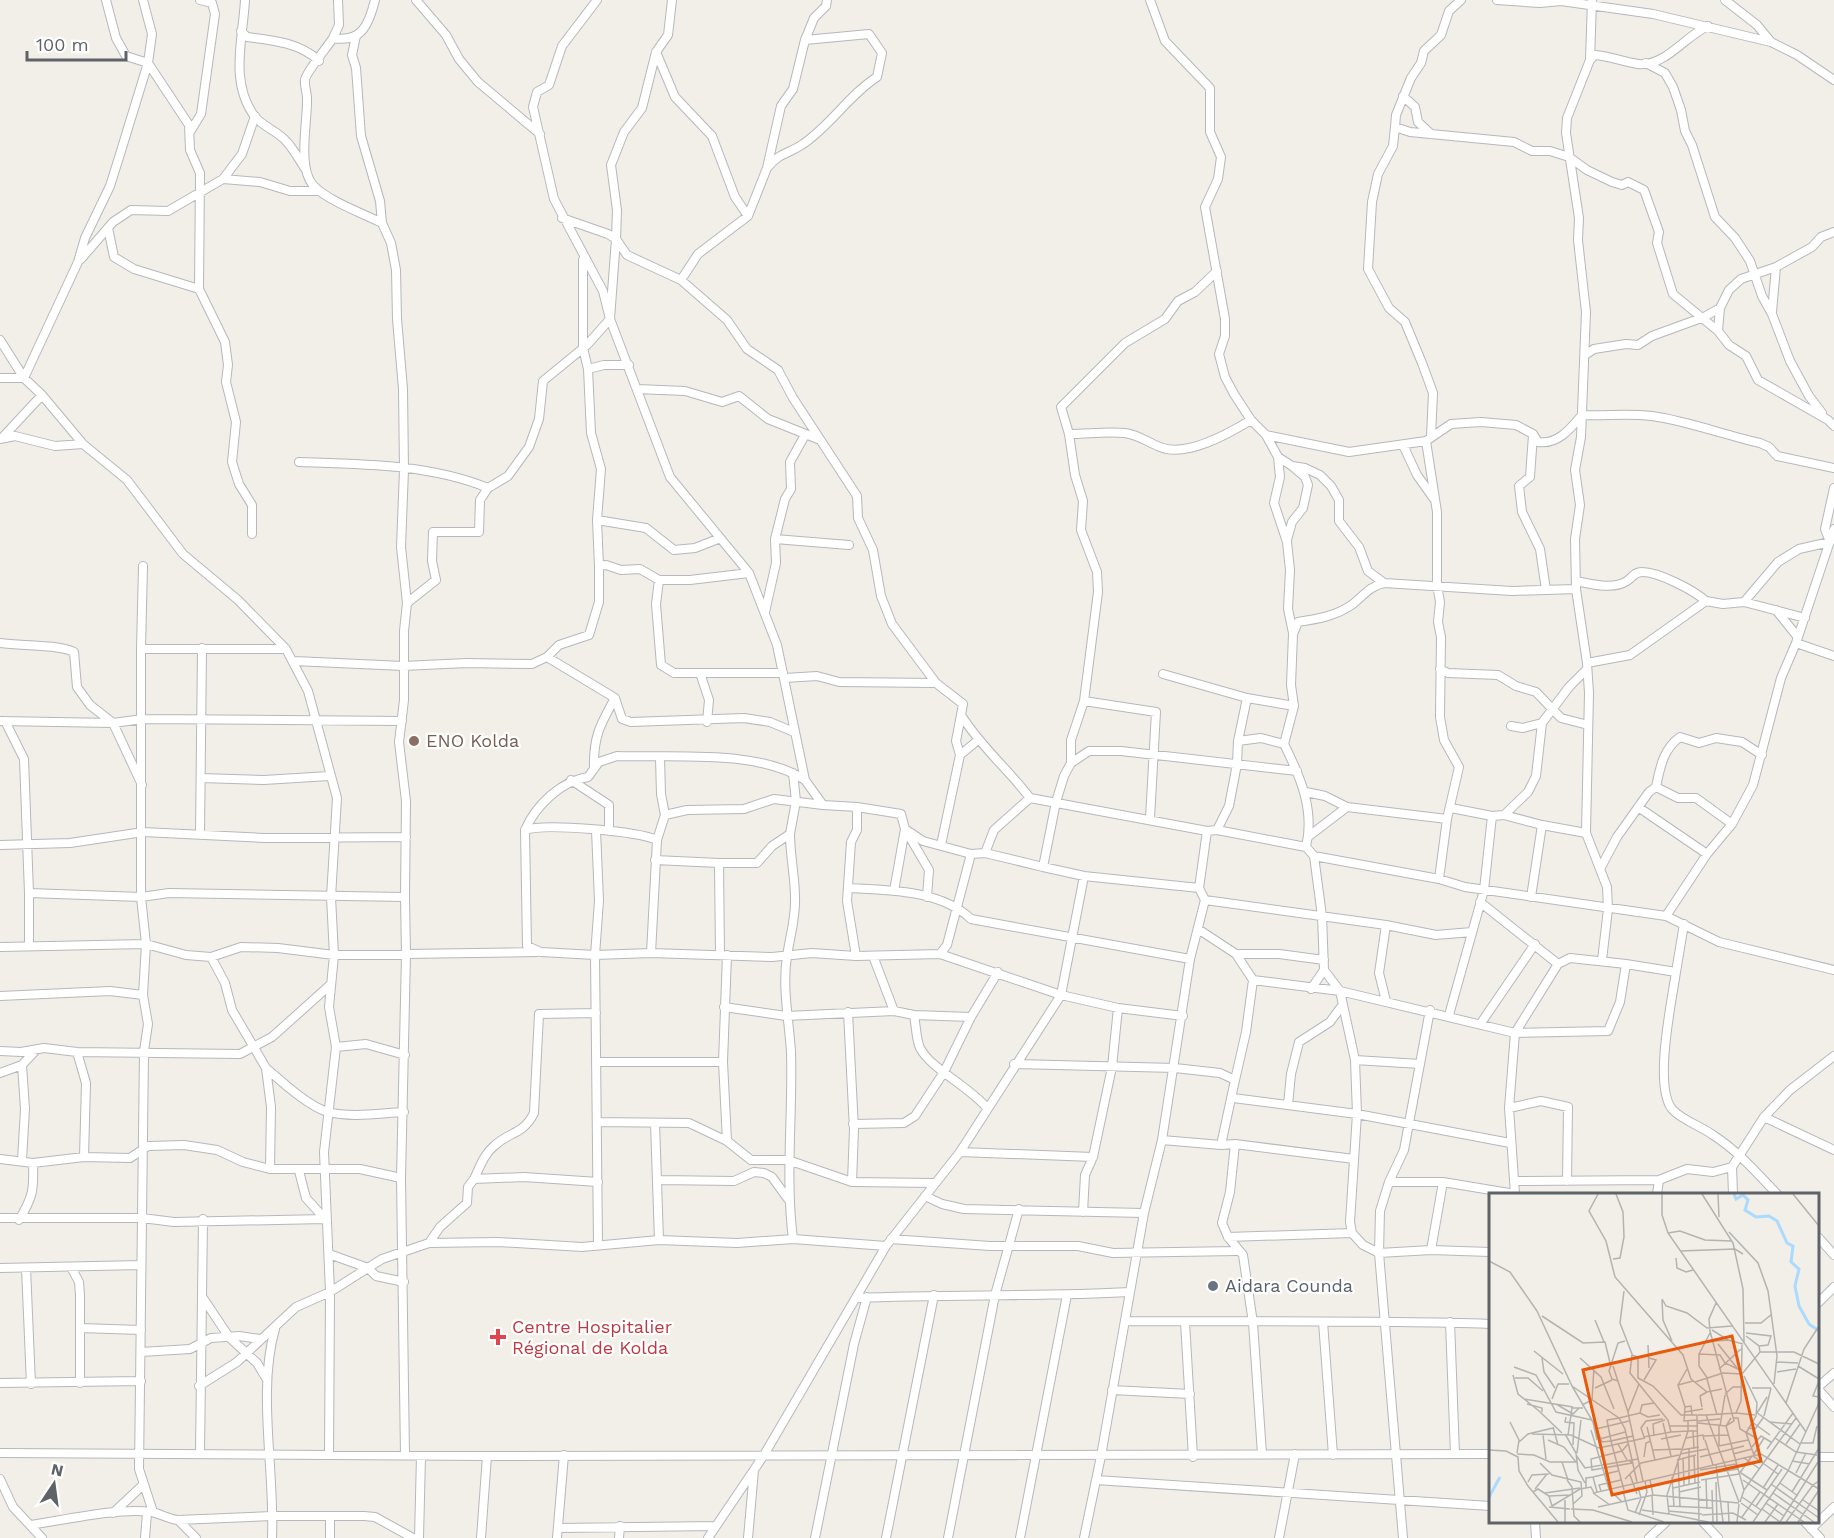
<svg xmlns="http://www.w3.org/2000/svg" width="1834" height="1538" font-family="'Work Sans',sans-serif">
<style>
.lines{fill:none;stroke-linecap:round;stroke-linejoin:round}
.minor-casing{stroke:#b5b8bc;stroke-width:10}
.minor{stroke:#fff;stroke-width:8}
.education-dot{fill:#8d6e63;stroke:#fff;stroke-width:2}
.worship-dot{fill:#6b7280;stroke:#fff;stroke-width:2}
.health-dot{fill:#e0444e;stroke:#fff;stroke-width:2}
.labels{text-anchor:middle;stroke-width:4.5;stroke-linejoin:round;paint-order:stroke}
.education-label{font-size:18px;fill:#785e54;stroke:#fff;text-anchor:start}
.worship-label{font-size:18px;fill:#5b616d;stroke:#fff;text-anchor:start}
.health-label{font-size:18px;fill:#be3a42;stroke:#fff;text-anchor:start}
.inset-river{fill:none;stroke:#aadaff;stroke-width:3}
.inset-road{fill:none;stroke:#b3b3b1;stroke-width:1.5}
.view{fill:#e8590c;fill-opacity:0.15;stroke:#e8590c;stroke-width:3}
.inset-edge{fill:none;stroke:#5f6368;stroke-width:3}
</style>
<rect width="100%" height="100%" fill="#f1efe8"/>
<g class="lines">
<defs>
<path id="minor" d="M106 0 116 38 126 56 148 63 189 125 190 150 200 173 199 289 225 342 228 365 226 382 236 422 232 462 239 484 252 505V534
M245 0C243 39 229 82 255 117 263 126 276 131 284 139 293 147 299 160 306 170
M375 0C369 24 362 43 333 38 328 46 305 74 305 80 304 85 307 92 307 98 308 120 297 167 313 185 326 200 362 213 382 223
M416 0 446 35 459 59 478 82 540 134
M597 0 562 46 549 85 537 92 533 107 554 199 603 291 610 319 670 477 749 573 777 645 805 780 823 805 857 807V830L851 842 847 901 856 956 940 954 1061 995 960 1152 886 1246 764 1455 708 1538
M672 0 668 35 656 52 642 108 624 132 611 165 617 210 616 239 627 255 681 280 727 320 747 349 778 370 793 398 857 496 858 518 873 550 881 596 892 624 936 683 963 704 961 715C981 747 1008 769 1030 798L1207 831 1199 888 1205 900 1190 959 1162 1140 1144 1213 1101 1456 1084 1538
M1150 0 1165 41 1210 88V132L1221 157 1218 179 1205 207 1225 319V336L1219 354 1225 377 1234 394 1251 420 1266 435 1278 457 1292 466 1305 468 1320 475 1331 486 1339 500V521L1359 547 1368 571 1384 583 1512 591 1576 589
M1497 0 1540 3 1561 1 1653 14 1771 42
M1592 0 1590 60 1567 118 1566 133 1579 218 1578 240 1586 312 1581 437 1575 470 1580 505 1575 539 1576 589 1587 663 1589 693 1586 833 1607 887 1608 909 1602 960
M1725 0 1757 25 1771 42 1797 55 1834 80
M241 31 247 37C272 40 301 43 319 61
M356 36 352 55 356 68 361 136 380 201 382 223 391 243 396 270 397 319 403 389 404 470 401 547 407 603
M333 38 339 25 338 0
M656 52 675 97 712 136 735 197 748 216
M1590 60 1595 55C1610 56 1623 62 1638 64 1665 67 1685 36 1708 26
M1646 63 1665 73 1673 87 1681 110 1685 131 1692 145 1715 217 1735 238 1750 261 1762 296 1772 314 1790 361 1809 396 1822 413
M1403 96 1415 107 1418 122 1431 134
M1395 127 1396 115 1411 78 1421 63 1424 51 1441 35 1449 11 1461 0
M190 132 201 114 215 14 212 3 200 0
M768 167C780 152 789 154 803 144 831 125 849 95 877 77L882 53 869 34 805 40
M223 179 242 154 255 116
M108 228 114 257 134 269 199 289
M81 259 113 222 131 210 168 211 223 179 260 182 290 191H318
M583 260V348L588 369
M681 280 698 254 748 216 767 168 781 106 793 89 805 40 814 18 826 6 827 0
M1772 312 1776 267
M1718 331 1720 308
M0 340 24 378 42 395 83 444 127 480 183 554 238 600 286 649H141V897L169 893 405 897 406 955 401 1178 405 1455
M1585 355 1594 349 1626 344 1638 345 1652 336 1704 317 1720 308 1729 290 1741 279 1776 267 1812 247 1821 237 1834 232
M0 378H24L78 262 85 238 110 186 121 151 148 63 152 34 143 0
M637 389 685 391 722 402 739 396 768 419 818 439
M1582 415C1606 416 1628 413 1652 416 1688 421 1724 435 1760 443L1769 447 1777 456 1834 468
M1069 434 1061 407 1125 343 1165 319 1178 301 1195 292 1217 271
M1266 435 1349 452 1426 441 1451 424 1481 422 1516 425 1533 434 1538 442C1558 445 1571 428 1582 415
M1533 435 1530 477 1519 486 1522 512 1540 549 1546 590
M1431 436 1433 393 1422 363 1405 322 1389 308 1368 269 1372 202 1378 174 1393 146 1395 127 1410 132 1514 142 1532 151H1550L1569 157 1587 170 1612 182 1622 185 1628 182 1644 190 1659 232 1657 243 1673 294 1718 331 1729 345 1746 356 1758 380 1828 420 1834 426
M2 438 42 395
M0 439 15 436 55 446 83 444
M1426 441 1437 512V585L1440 602 1438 622 1441 637 1440 717 1444 740 1459 767 1447 819 1439 879
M1403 445 1417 475 1434 499
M1278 457 1280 477 1274 503 1287 542 1290 570 1288 609 1293 633
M299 462C361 464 430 464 488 488
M597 520 646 528 674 550 695 548 718 539
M775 539 849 545
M1287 540 1292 522 1303 508 1308 485 1305 477 1292 466
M599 566 597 520 601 469 591 433 588 369 604 365H629
M659 580 656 604 661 665 674 673H783
M1576 581C1591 584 1613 590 1627 581 1633 577 1634 572 1642 572 1659 572 1693 590 1706 601
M1744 602 1778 562 1799 549 1830 542 1825 529 1834 488
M1776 610 1797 636
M765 612 776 563 775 539 785 499 791 489 790 462 805 435
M0 643C22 646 56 644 74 652L77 687 90 705 113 723 142 785
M1796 643 1834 656
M141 649 143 566
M286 649 308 691 337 798 331 897 334 955 329 1007 336 1047 324 1152 330 1292 329 1455
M547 657 559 645 589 635 599 602V566L606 565 621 570 640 569 659 580H690L749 573
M294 661 403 666 467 663 532 664 547 657 615 698 622 719 631 722 744 718 770 722 794 732
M1587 663 1630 655 1706 601 1723 604 1744 602 1805 618
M1440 669 1448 673 1498 675 1516 686 1536 692 1561 718 1588 725
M700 673 709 700 707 722
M1163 674 1247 698 1294 706
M785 678 817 676 839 682 936 683
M1084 701 1098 592 1097 572 1081 530 1083 501 1075 475 1069 434C1087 434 1108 431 1125 433 1139 435 1147 442 1160 447 1186 458 1228 434 1251 420
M0 721 113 723 143 719 402 721
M5 721 24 759 29 893 141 897 146 944 143 995 148 1024 144 1051 139 1469 153 1512
M1511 726 1523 728 1542 723
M1238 741 1261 738 1284 744C1300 776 1315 810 1306 847
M1284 744 1294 706 1291 685 1293 634 1298 622C1318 619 1336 616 1353 604 1364 595 1370 586 1384 583
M960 755 977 741
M660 758 661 794 665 815
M1071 763 1089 751H1121L1297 771
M594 769C593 737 600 725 615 698
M201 778 264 780 329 776
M571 780 609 805V831
M805 780C758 749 673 758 617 756L599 762 588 777C561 781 536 805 525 830L527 946 541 952 595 955 651 953 772 957 812 953 856 956
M1656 787C1660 768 1663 749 1680 737L1699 743 1716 738 1742 742 1762 755
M1306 792 1325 796 1347 807 1447 819
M857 807 901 814 905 829 929 870 927 897
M1638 807 1707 854
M1451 808 1492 816
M1504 815 1528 792 1536 776 1542 723 1569 687 1586 670
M1150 818 1156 712 1084 701 1071 740V763L1064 776 1056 802 1043 867 1084 876 1199 888
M525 830C544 823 637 831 657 840
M596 830 599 901 595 955 598 1244
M1217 830 1229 806 1237 764 1238 741 1247 698
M1207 831 1217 830 1306 847 1314 856 1322 916 1324 970 1340 991 1355 1060 1357 1114 1350 1222 1352 1233 1363 1245 1379 1253 1431 1250 1490 1252
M200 834 202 648
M790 834C790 856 795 876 795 897 796 918 790 936 787 956 782 988 789 1020 791 1052 793 1115 785 1176 793 1239
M1309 836 1347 807
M0 845 70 843 143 832 264 838 406 837
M941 845 960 755 956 741 961 715
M985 853 994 830 1030 798
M1314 856 1439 879 1465 887 1666 916 1707 854 1732 824 1753 785 1781 678 1796 643 1834 529
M655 860 719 863 720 955
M719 863H757L772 846 790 834 796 801 793 773
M1601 867 1617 837 1649 792 1656 787 1678 798H1696L1732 824
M1084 876 1061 995 1118 1008 1183 1016
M849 888C889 890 941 890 971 919L1190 959
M894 891 905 829 923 841 971 854 985 853 1043 867
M29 893V945
M405 897 406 801 399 742 404 700V631L407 603 436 580 432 561 433 532H479L480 500 488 488 508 476 529 447 539 419 543 381 587 345 610 319 616 239 608 234 562 218
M1531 897 1542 825
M1205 900 1386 925 1436 935 1472 932
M1480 902 1558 964
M1666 916 1719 942 1834 970
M1386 925 1379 973 1386 1001
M1198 929 1236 954 1253 980 1340 991 1515 1033 1608 1031 1620 1002 1626 964 1570 958 1558 964 1515 1033 1509 1108 1515 1194
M0 947 146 944 186 955 211 957 241 947 278 948 334 955 537 952
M651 953 657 840 665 815 687 810 744 809 774 799 823 805
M940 954 947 945 971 854
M1236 954H1279L1324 960
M873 956 894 1011
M211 957 225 983 232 1010 266 1068 271 1107 270 1169
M1626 964 1676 972C1672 1000 1652 1092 1674 1111 1684 1121 1701 1126 1713 1135 1738 1151 1757 1173 1777 1194
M1676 972 1684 924
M1311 989 1324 970
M0 996 110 991 143 995
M724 1007 786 1016 894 1011 914 1015 971 1017
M848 1012 854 1129 852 1182
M914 1015C916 1025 916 1039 920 1048 931 1069 970 1087 987 1108
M1449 1015 1484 890 1492 816 1504 815 1542 825 1586 833
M1481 1023 1535 944
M336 1047 366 1044 405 1055
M0 1051 21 1052 44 1048 77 1052 240 1054 272 1037 330 985
M77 1052 86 1083 84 1157
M1355 1060 1420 1064
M596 1062H723
M1014 1064 1175 1068 1220 1073 1235 1080 1221 1145
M22 1065 25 1109 22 1160
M266 1068C281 1081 309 1107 328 1112 351 1118 381 1113 404 1112
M0 1073 22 1065 36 1050
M1235 1080 1246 1032 1253 980
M1233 1098 1357 1114 1510 1143
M1288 1105 1291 1074 1299 1042 1330 1022 1341 1007
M1509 1108 1541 1101 1568 1107 1567 1181
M1764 1117 1834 1150
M597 1122 689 1123 727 1141 751 1160H788L852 1182 935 1183
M655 1123 659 1240
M853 1124 904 1123 915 1116 944 1072 971 1017 998 972
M1162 1140 1221 1145 1235 1144 1354 1159
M727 1141 723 1062 727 955
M1235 1144 1230 1192 1222 1223 1228 1237 1243 1255 1253 1323 1262 1454
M960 1152 1093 1157
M0 1159 33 1163 84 1157 130 1158 148 1146 184 1145 217 1150 243 1162 270 1169H360L401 1178
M299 1171 306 1198 325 1219
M474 1179C480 1167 484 1154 494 1146 510 1131 523 1135 534 1113L539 1014 596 1013
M658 1180 734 1181 754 1172 764 1173 772 1177 788 1199
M1514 1181 1659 1180 1687 1169 1713 1172 1732 1167
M1389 1182H1443L1515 1194
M1657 1194 1659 1180
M1733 1194 1732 1167 1764 1117 1790 1090 1834 1056
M925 1196 942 1204 964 1209 1144 1213
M1083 1212 1085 1175 1093 1157 1112 1067 1118 1008
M0 1218H142L174 1222 325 1219
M19 1220C33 1197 34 1190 33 1163
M1228 1237 1352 1233
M1818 1237 1834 1255
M891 1239 990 1246H1078L1113 1253 1237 1251
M429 1243 440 1227 467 1203 468 1187 474 1179 524 1177 598 1182
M1431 1250 1443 1182
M329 1254 368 1268 376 1276 404 1282
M71 1267 79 1282 80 1295V1383
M0 1268 141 1265
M26 1268 31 1384
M203 1298 229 1337 257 1363 266 1378
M857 1298C948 1294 1038 1297 1129 1292
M1818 1303 1834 1287
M1125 1321C1247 1322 1369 1320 1490 1324
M1185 1322 1193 1457
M1323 1322 1333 1455
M1450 1322 1455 1454
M80 1328 141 1330
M141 1352 190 1349 211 1338 239 1336 260 1339
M0 1383 141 1381
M199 1386 237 1362 296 1307 330 1292 382 1259 429 1243 498 1242 582 1247 659 1240 737 1243 793 1239 886 1246
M1818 1387 1834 1373
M1818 1389 1834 1407
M1112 1390 1190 1394
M0 1453 487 1456 1490 1454
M200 1453 203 1219
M1818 1457H1834
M0 1479 13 1507 42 1538
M1096 1480 1490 1506
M113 1513 143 1485
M330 1517V1538
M178 1520 196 1538
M1535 1522 1536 1538
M1703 1522 1718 1538
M1805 1522 1820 1538
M31 1525C65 1520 119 1507 152 1512 161 1514 168 1519 178 1520L273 1516H364L375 1517 413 1538
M558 1528 716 1526
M1811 1529 1834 1507
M145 1538 147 1513
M272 1538C275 1471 257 1391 275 1329
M419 1538 421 1456
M481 1538 487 1456
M557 1538 564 1455
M619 1538 620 1526
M748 1538 754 1470
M815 1538 854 1344 867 1297
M886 1538 934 1295
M948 1538 995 1295 1019 1209
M1020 1538 1067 1295
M1279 1538 1295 1454
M1403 1538 1379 1253 1380 1211 1389 1182 1404 1150 1430 1010
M1649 1538 1666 1522"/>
</defs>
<use href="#minor" class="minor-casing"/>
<use href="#minor" class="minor"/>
</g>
<circle class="education-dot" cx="414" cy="741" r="6"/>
<circle class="worship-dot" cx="1213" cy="1286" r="6"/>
<path class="health-dot" d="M495 1328h6v6h6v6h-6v6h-6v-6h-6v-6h6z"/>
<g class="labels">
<g class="education-label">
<text x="426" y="747">ENO Kolda</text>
</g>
<g class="worship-label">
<text x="1225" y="1292">Aidara Counda</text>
</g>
<g class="health-label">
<text x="512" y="1333">Centre Hospitalier<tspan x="512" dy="21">Régional de Kolda</tspan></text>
</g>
</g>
<g transform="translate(1489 1193)">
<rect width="330" height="330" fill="#f1efe8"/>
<path class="inset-river" d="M245 1 247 6 254 2 259 7 256 17 267 24 280 23 288 28 298 50 304 53 302 69 310 76 306 93 310 113 320 131 330 138M0 304 11 284"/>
<path class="inset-road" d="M109 1 100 18 117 48 126 84 194 162 202 186 218 199 233 196M173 1V22L179 40 317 239M213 1 244 50 254 96 255 149M229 1 230 24M304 1 330 33M240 39 269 70 279 98 288 163 285 191M179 40 191 38 216 47 243 48M191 58 246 56 254 61M187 65 188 75 197 79 204 77M124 66 131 65 135 44 134 19 127 1M0 68 21 79 48 118M135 98 131 130 143 161 141 180 179 227 182 239 199 238 178 302M173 106 177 113 198 120 218 135 243 133M173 107 174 127 183 148M48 118 83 193 130 225 118 227 122 248 144 243 154 288M53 123 94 150 116 149 122 174M106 127 115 149M256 130H272L283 121M223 137 239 147 254 151M257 140 282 143 279 152 270 153M257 143 270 153 271 159M214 149 239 147M229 151 248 175M159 152 160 175M45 158 74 181M210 161 221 140M143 162 149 164V185L164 193 192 222H208L210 329M53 165 55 179 66 195M91 165 112 184 125 216M288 169 309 170M124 173 139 219M309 173 330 186M25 174 47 182 67 219 103 227M230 176 252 156M288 179 307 176M24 182 29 201 50 218M255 183 268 210 267 223 257 240 265 262M26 185H39L54 198M218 186 228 222M219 186 210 173V161L231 162 236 170 253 178M155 187 167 167 160 165M129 188 123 186 120 178 129 150 136 148M330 188 324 203 330 204M206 189 234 180 253 181 271 159H305L330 171M189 192 198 176M83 193 104 229 108 247M106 195 123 187M263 195H282M236 201 244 194H253M35 206 84 214M63 206 69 191H80M297 210 315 156 330 133M38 211 53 215V219M67 211 84 221 90 215M93 212 103 207 105 174M196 214 189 192 204 188M213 214 211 203 218 199M50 218 73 240M196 219 214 216M267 219 311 251M151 220 153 212 165 210M247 220 266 222M268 220 278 204M203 222 202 213 196 214 195 228 208 227M209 222H217L250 309M217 222 247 220 252 208 253 152M275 223 282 195M77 224 76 229 85 230 84 252M130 225 136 236 148 289M130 225 151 220 159 224 171 222M242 225 237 233 255 297 251 309M245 225H249L251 236 269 246M174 226 157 228 152 235 155 244 182 239M199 228V238H209M209 228 231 226M21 229 30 247 28 260M263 229 281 242M281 229 303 231M174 230 182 263M209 230 237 233 245 228 221 138 220 126 227 110M180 233H209M230 233V253M231 233 236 202M64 234 69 252M158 234 166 267M259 235 266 236 274 225M107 236 140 228M108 236 113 249 122 248 135 297M102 237 120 296 133 309M204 238 205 256M43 241 82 242 110 255 156 245M76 241 87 260 89 277 96 290M54 242 57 266M79 242 83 215H94M144 243 139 219 150 191M165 243 164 231 176 227M215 243 239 242M197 245 214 242 215 247M286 245 307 259 328 262M111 246 136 239M172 246 192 242M216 247 224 272M30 249 39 241 64 235M312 250H324L328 233M129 251 138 267M139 251 133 258 102 266 103 277 143 270 140 267M297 251 311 231M230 253 259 247M262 255 272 243 282 249M200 256V291M278 256 304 220M0 257 17 258 29 264 30 278 39 293 69 329M164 257 192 256M192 257 210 254M88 260 92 227M28 261 45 262 61 269H87L75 254 59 247M191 261 218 256M244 261 263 256M265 261 275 245M87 262 96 275 149 266M205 263 206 290M264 263 289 281M155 264 157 250 162 248M211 264 255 253M194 265 195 292M255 265 271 276M188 267 207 262M189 268 191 314M303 268 321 271M73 269 79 287M51 270 63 282 92 289 93 303 84 311M227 272 234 329M211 277 247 271M252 280 278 297M307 280 317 260M141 282 148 301M212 282 249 276M104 284 129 278M183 284 185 314M136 286 152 270 190 262M217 286 218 316M78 287 83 294 85 323 91 329M161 287 164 302 250 310M212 287 250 281 263 263M254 287 315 329M39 289 43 282 60 281M227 289 228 329M291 290 309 303M282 291 330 325M97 295V285L104 284 108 299M184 295 211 289M274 295 289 272M46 296 58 281M223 297 224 329M255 297 307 225M112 298 110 292 132 287M134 298 139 317 175 329M44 299 49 296 60 303 63 313M190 299 212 294M303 299 330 255M56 300 91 295M104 300 121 312M284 300 325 329M125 301 157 295M163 302 164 322M178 302 180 321 219 329M60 303 81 302M253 304 272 317M76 307V329M314 307 330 318M239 308 240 329M252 310 269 322M277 310 295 323M63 313 91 296 102 294 105 300 272 261 330 296M179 313 223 315M267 313 293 276M60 314 81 316M109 314 164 302M82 316 104 317 143 329M273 316 291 329M153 317 180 321M179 318 213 321M146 320 152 305 149 294M150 322 158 299 156 288M213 322 244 320 257 327M253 324 271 299M248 329 250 311M264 329 299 278 330 210M276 329 289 311M291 329 329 269M297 329 324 292 330 288M309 329 330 297"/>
<path class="view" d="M243 143 272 268 123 302 94 177Z"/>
<rect width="330" height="330" class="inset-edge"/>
</g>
<g transform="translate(54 1484) rotate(13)" stroke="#ffffff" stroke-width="4.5" paint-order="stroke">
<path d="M0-4.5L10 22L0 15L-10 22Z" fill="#5f6368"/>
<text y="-9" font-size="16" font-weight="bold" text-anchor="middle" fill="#5f6368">N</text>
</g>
<path d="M27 51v9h99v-9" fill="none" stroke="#5f6368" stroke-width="3"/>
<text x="36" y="51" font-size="18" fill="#5f6368" stroke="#ffffff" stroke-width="4.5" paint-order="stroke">100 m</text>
</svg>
